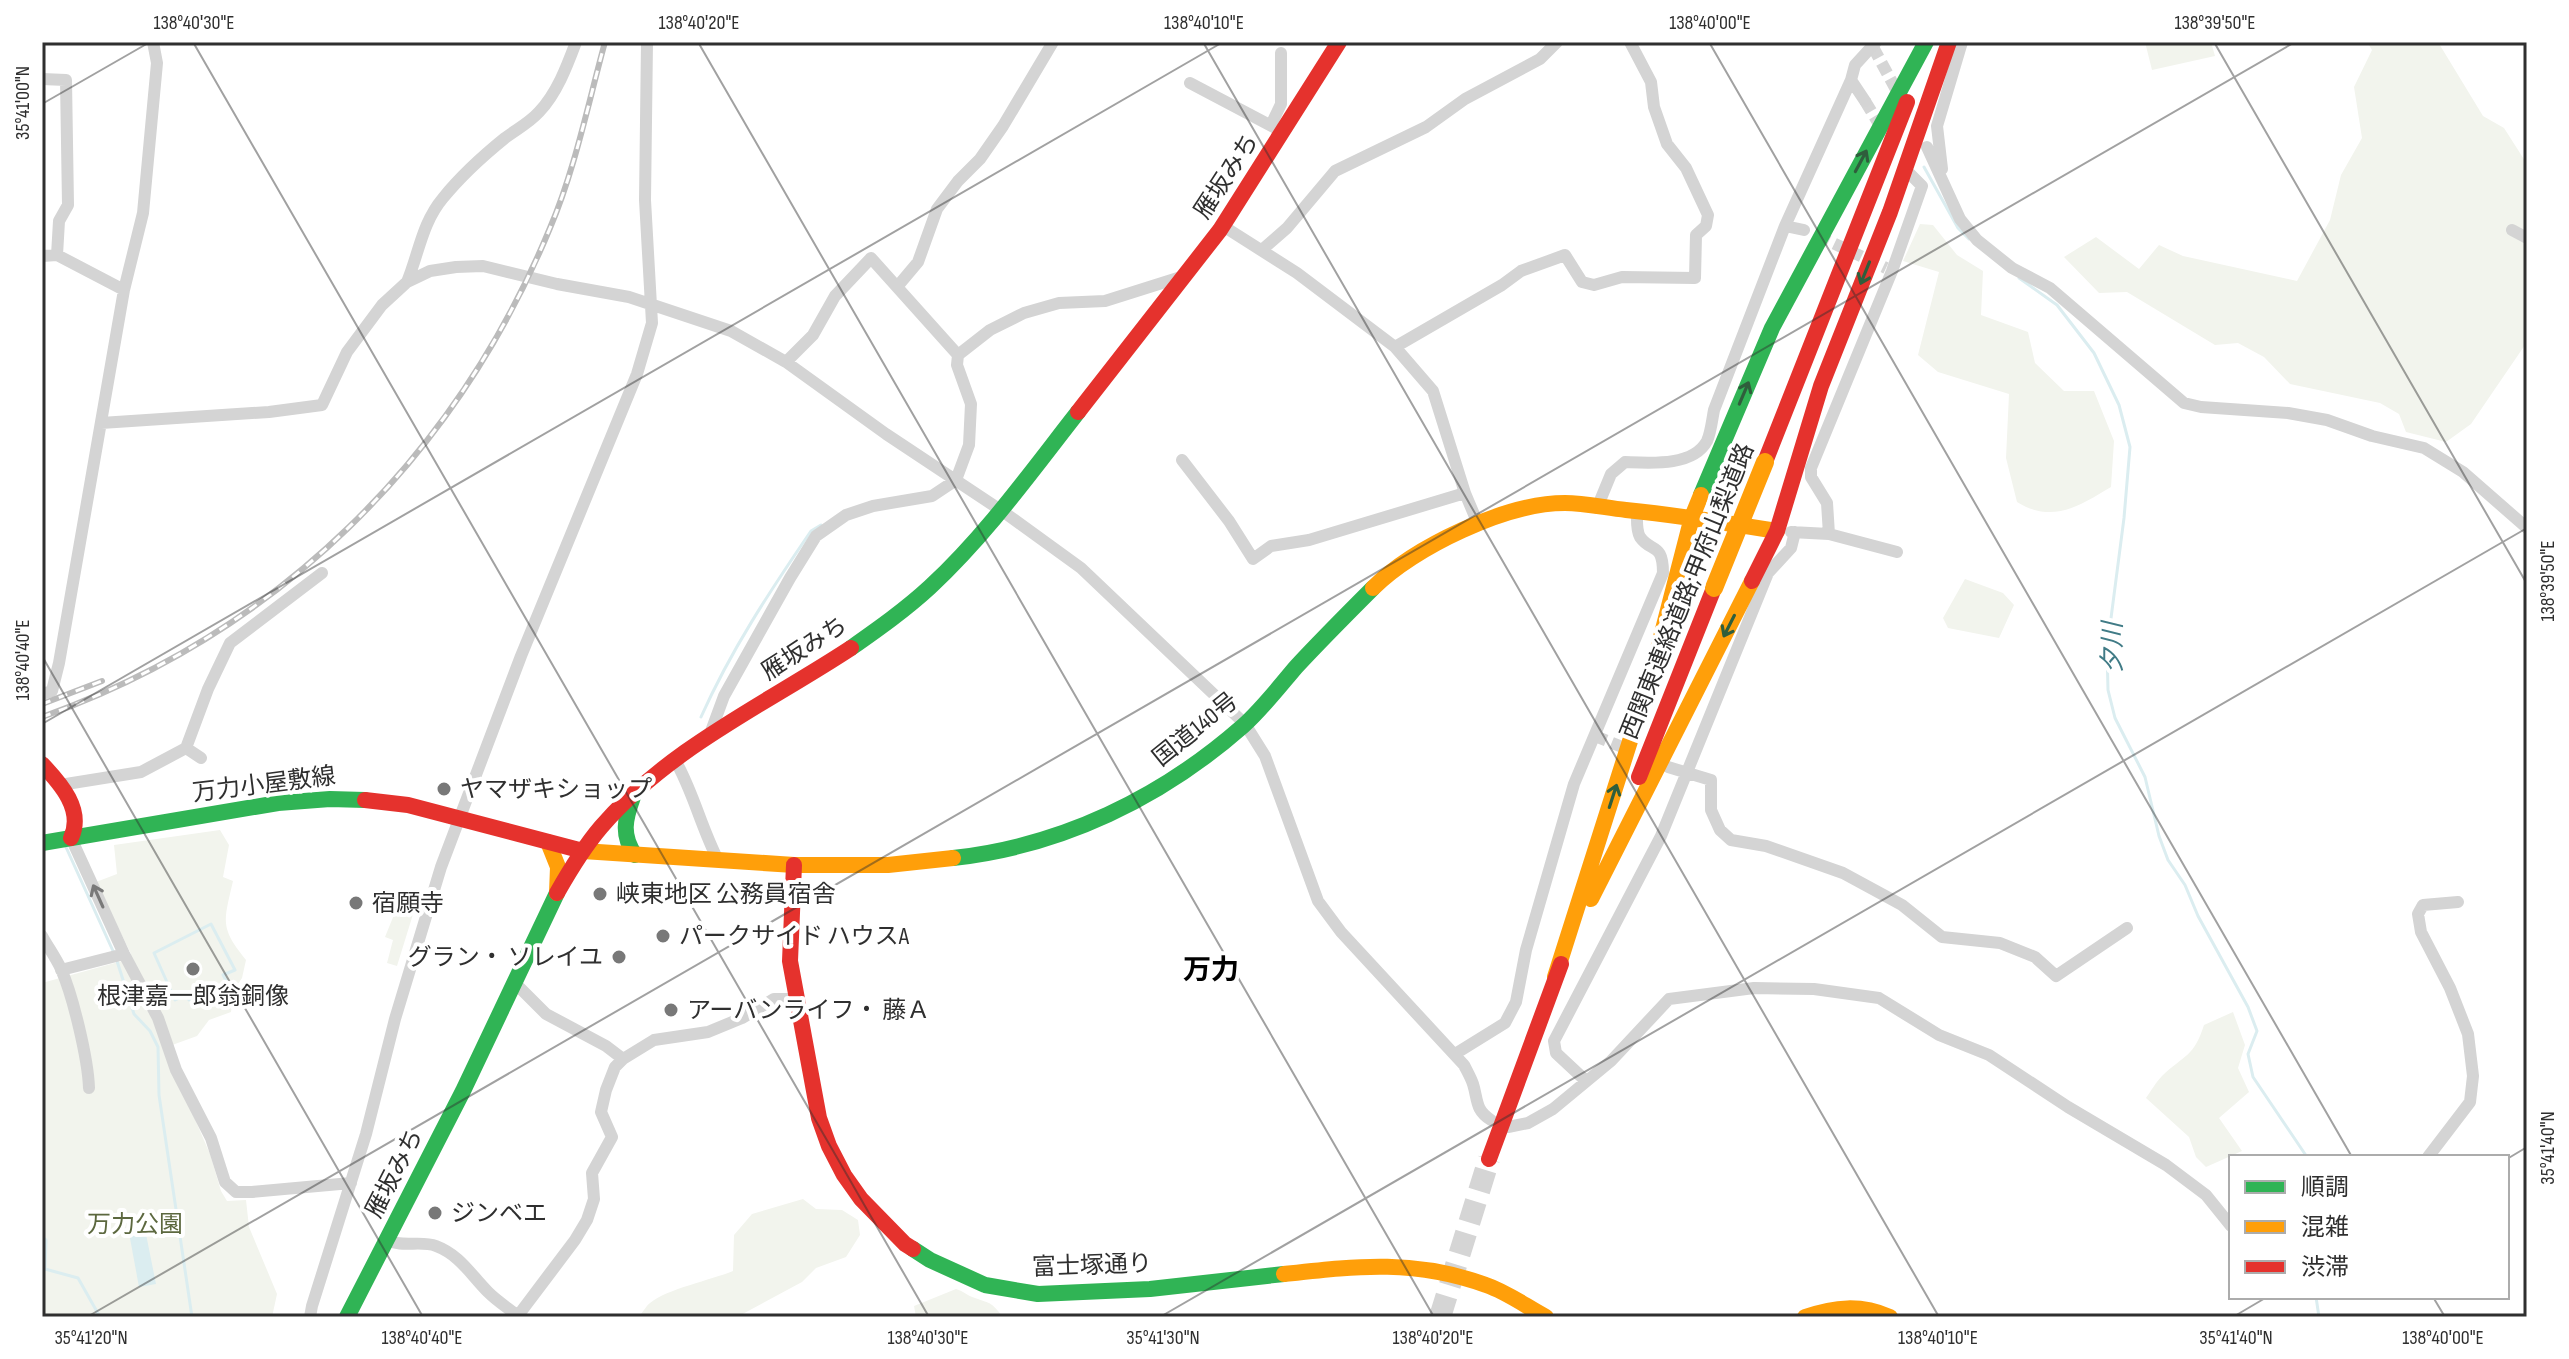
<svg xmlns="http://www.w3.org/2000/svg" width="2569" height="1359" font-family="'Sofia Sans Condensed','Noto Sans JP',sans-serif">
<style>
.green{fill:#f2f4ed}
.water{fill:#dbedf0}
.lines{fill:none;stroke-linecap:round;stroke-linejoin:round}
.stream{stroke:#dbedf0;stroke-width:3}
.street-tunnel{stroke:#d5d5d5;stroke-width:12;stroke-dasharray:12 6;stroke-linecap:butt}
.highway-tunnel{stroke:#d5d5d5;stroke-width:22;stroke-dasharray:22 11;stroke-linecap:butt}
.street{stroke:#d4d4d4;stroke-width:12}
.fast{stroke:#30b455;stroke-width:16}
.slow{stroke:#ff9f0a;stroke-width:16}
.jam{stroke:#e5322d;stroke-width:16}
.rail-casing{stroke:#bbb;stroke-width:6}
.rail{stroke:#fff;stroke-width:3;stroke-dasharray:9;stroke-linecap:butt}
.slow-bridge{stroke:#ff9f0a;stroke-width:18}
.oneway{stroke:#2f5e3c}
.oneway2{stroke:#797979}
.ticks{fill:none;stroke:#2f2f2f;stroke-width:2;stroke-opacity:0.45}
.poi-dot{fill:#787878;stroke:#fff;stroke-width:3}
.labels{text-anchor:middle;stroke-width:8;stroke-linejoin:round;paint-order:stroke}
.street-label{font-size:24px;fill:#2f2f2f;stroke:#fff}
.poi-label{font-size:24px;fill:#2f2f2f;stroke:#fff;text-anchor:start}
.park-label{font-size:24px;fill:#5c683f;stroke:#fff}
.water-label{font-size:26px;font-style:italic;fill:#407b86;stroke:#fff}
.quarter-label{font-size:28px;font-weight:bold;fill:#000;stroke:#fff}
.neatline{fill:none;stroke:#2f2f2f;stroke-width:3}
.ticks-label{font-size:20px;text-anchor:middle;fill:#2f2f2f}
</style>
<rect width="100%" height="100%" fill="#fff"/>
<path class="green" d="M2145 42H2211L2215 56 2152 70Z
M2367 42H2438L2483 116 2504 128 2527 164V342L2471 424 2446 442 2406 432 2399 414 2380 403 2290 384 2264 357 2238 343 2215 345 2127 292 2099 293 2064 257 2096 237 2139 269 2159 245 2183 256 2297 281 2330 220 2341 175 2362 138 2354 87 2372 50Z
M1920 224 1933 225 1957 255 1983 271 1981 315 2028 332 2035 363 2064 391H2094L2114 441 2111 487C2079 506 2053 524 2017 502L2006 458 2009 394 1938 372 1918 355 1939 272 1903 261Z
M1965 579 2003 593 2014 605 1999 638 1948 628 1943 618Z
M220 830 229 845 223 877 233 881C224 921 219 927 246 960L242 978 234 990 231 1012 209 1020 197 1036 164 1048 210 1154 221 1191 227 1201 246 1200 249 1227 277 1294 272 1317H42V983L122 961 131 954 96 882 117 874 114 845Z
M398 905 414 911 397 966 387 963 393 940 385 937Z
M2233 1012 2245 1045 2238 1068 2249 1092 2219 1118 2242 1151 2206 1167 2196 1157 2189 1137 2146 1098C2151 1091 2156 1082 2162 1076 2184 1055 2194 1057 2204 1025Z
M803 1199 816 1209 842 1210 858 1220 860 1235 846 1257 816 1268 802 1282 737 1317H638C643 1313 645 1307 650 1303 667 1289 711 1280 733 1271L734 1235 752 1214Z
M956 1289C964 1291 967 1296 975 1298 992 1304 991 1302 1003 1317H916L914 1306Z"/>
<path class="water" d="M143 1219 156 1284 139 1287 127 1222Z"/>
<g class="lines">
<path class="stream" d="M1924 167 1958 228 1969 239
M2019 278 2057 305 2094 353 2119 405 2130 447 2124 518 2107 649 2108 690 2115 718 2145 777 2159 836 2168 860 2185 885 2198 916 2248 1007 2257 1031 2248 1054 2253 1077 2307 1157
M701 717C731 650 770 591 811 531L821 525
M65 845 113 951
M211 924 235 970 223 975 227 982 189 1000 186 995 175 1000 154 953Z
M116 958 134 1014 150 1031 158 1047 159 1095 192 1317
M42 1237 46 1240 45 1269 78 1278 100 1317
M2316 1297 2319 1317"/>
<path class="street-tunnel" d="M1873 47 1900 97
M1865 101 1882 129
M1818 236 1886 268
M1595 736 1632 751"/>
<path class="highway-tunnel" d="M1440 1317 1489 1159"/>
<path class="street" d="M42 79 66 80 68 205 59 221 57 255
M1851 80 1865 101
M1190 83 1283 132
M1271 125 1281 104V53
M1927 147 1960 219 1977 240 2012 268 2050 288 2184 403 2201 407 2288 413 2327 420 2372 436 2424 448 2463 472 2527 528
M1942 169 1937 126 1962 42
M1223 226 1297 273 1395 347 1433 391 1465 493 1478 524
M1785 226 1804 230
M2512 230 2527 238
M1263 249 1287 228 1335 171 1426 127 1465 99 1540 59 1557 42
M42 256 57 255 124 290
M407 282C419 253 422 223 443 198 460 177 484 155 505 138 517 129 529 123 539 112 557 93 567 66 576 42
M897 287 918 262 937 209 958 181 980 159 1003 126 1053 42
M1395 347 1502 285 1521 271 1565 255 1582 282 1594 285 1622 277 1695 278 1696 235 1706 226 1708 215 1686 168 1667 144 1654 107 1651 82 1630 42
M958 355 990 330 1024 313 1059 303 1105 301 1181 277
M101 423 269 412 322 405 347 352 382 305 407 282 430 271 456 267 483 266 557 284 629 297 731 331 786 362 886 434 1005 513 1081 568 1245 724 1265 756 1318 901 1341 932 1464 1065C1467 1071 1471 1078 1473 1084 1478 1100 1475 1110 1491 1120
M1182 460 1229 521 1253 559 1271 546 1309 540 1465 493
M1597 508 1611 474 1625 462C1649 463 1693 467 1707 441 1711 432 1712 420 1714 410L1785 226 1851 80 1855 65 1876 42
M1791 532 1829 534 1897 552
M1829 534 1827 503 1811 477V468L1892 271 1922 186 1910 174
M42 694 52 691 59 663 124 290 143 213 157 63 153 42
M710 734 724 696 790 578 816 536 846 515 873 506 932 496 956 480 969 445 971 404 957 365 958 355 871 258 835 296 813 335 786 362
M201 758 186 748 208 689 230 643 322 573
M675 760C693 791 701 827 718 860
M1668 767 1711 780V810L1720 830 1731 840 1766 846 1843 873 1902 905 1942 937 2000 943 2035 957 2056 976 2127 928
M60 785 141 772 186 748
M71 838 124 954 158 1018 176 1070 211 1138 225 1182 236 1192H252L351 1183
M42 936C48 947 56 958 61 969 73 996 88 1059 89 1088
M61 970 124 954
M516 984 546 1014 606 1046 623 1059
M1455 1054 1505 1023 1516 1002 1526 950 1574 784 1663 573C1663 542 1651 553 1640 537 1636 530 1637 519 1637 511
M1586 1081 1556 1053 1554 1041 1661 836 1768 573 1791 548 1795 532
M1508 1127 1528 1123 1553 1109 1611 1061 1669 999 1754 988 1814 989 1879 998 1939 1035 1989 1055 2068 1107 2166 1165 2206 1195 2231 1226
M2428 1157 2470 1102 2473 1076 2468 1034 2450 988 2421 932 2418 914 2423 905 2458 902
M387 1240C402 1248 421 1240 436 1246 460 1255 471 1275 488 1292 497 1301 508 1308 518 1316
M310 1317 312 1306 366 1134 395 1019 441 867 521 656 637 374 652 323 645 200 647 42
M517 1317 575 1240 587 1220 594 1199 592 1173 612 1137 601 1112 606 1090 615 1067 623 1059 654 1040 708 1032 742 1018 774 999H797"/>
<path class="fast" d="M1701 495 1772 328 1926 42
M851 648C878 629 905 610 930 587 986 535 1031 472 1078 412
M633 797C625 819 621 835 635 855
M42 843 278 803 330 799 365 800
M953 858C1062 846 1161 798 1243 726 1262 709 1279 687 1296 667 1321 640 1347 614 1373 588
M913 1249 930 1260 985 1285 1038 1294 1150 1289 1284 1274
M347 1317 463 1091 557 893"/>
<path class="slow" d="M1373 588C1414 547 1506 503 1565 503 1585 503 1606 508 1626 510 1676 515 1727 523 1777 531
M548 842 558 867 557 893
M583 851 794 865H888L953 858
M1591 899 1752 581
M1555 977 1652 672 1692 517 1701 495
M1284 1274C1357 1266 1414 1259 1486 1285 1507 1292 1527 1307 1546 1317
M1805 1317C1835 1307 1860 1304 1890 1317"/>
<path class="jam" d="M1078 412 1220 230 1339 42
M1765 462 1907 102
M1752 581 1777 531 1821 386 1890 212 1949 42
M42 764C61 784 84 810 71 838
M1639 777 1714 588
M365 800 408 805 583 851
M794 865 790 961 819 1118 829 1146 844 1175 861 1199 905 1244 913 1249
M557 893C570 870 584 847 601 827 669 748 766 704 851 648
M1489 1159 1561 964"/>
<defs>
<path id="rail" d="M42 704 102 681
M42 717C278 633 455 458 550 228 575 169 588 104 605 42"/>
</defs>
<use href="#rail" class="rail-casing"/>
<use href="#rail" class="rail"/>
<path class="slow-bridge" d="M1714 588 1765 462"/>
</g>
<defs><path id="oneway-shaft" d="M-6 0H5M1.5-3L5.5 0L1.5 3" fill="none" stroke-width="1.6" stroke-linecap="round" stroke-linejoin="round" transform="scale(2)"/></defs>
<g class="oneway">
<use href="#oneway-shaft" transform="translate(1861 161) rotate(-62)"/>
<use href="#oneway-shaft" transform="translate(1865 273) rotate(112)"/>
<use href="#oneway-shaft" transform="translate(1744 393) rotate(-67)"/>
<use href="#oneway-shaft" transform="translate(1729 626) rotate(117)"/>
<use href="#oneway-shaft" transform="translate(1613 796) rotate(-72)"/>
</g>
<use class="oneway2" href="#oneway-shaft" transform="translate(98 896) rotate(-114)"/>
<path class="ticks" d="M193 42 929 1317M698 42 1434 1317M1203 42 1939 1317M1709 42 2352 1157M2214 42 2527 584M42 104 150 42M42 656 423 1317M42 724 1223 42M2507 1159 2527 1147M2433 1297 2445 1317M87 1317 2295 42M1160 1317 2527 528M2233 1317 2267 1297"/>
<g class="poi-dot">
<circle cx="444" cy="789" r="8"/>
<circle cx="600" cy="894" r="8"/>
<circle cx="356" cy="903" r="8"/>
<circle cx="663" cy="936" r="8"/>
<circle cx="619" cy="957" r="8"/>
<circle cx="193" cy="969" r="8"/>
<circle cx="671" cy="1010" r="8"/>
<circle cx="435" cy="1213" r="8"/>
</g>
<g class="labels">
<g class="street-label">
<text transform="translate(1226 176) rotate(-57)" y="8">雁坂みち</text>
<text transform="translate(1687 591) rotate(-68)" y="8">西関東連絡道路;甲府山梨道路</text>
<text transform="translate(804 648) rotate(-33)" y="8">雁坂みち</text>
<text transform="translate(1195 729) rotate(-39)" y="8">国道140号</text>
<text transform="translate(264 784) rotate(-7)" y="8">万力小屋敷線</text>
<text transform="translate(394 1173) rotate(-63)" y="8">雁坂みち</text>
<text transform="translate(1092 1265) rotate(-2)" y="8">富士塚通り</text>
</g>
<g class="poi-label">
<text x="460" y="797">ヤマザキショップ</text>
<text x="616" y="902">峡東地区 公務員宿舎</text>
<text x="372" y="911">宿願寺</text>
<text x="679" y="944">パークサイド ハウスA</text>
<text x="603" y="965" text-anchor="end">グラン・ ソレイユ</text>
<text x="193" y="1004" text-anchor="middle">根津嘉一郎翁銅像</text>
<text x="687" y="1018">アーバンライフ・ 藤Ａ</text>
<text x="451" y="1221">ジンベエ</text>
</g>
<g class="park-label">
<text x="135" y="1232">万力公園</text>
</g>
<g class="water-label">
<text transform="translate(2112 648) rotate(-90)" y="9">夕川</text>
</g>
<g class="quarter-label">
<text x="1211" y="979">万力</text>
</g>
</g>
<rect width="2569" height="1359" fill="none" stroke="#ffffff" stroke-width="88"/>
<rect x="2229" y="1155" width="280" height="144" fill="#ffffff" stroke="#acacac" stroke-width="2"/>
<rect x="2245" y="1181" width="40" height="12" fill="#30b455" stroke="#acacac" stroke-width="2"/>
<text x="2301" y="1195" font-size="24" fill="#2f2f2f">順調</text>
<rect x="2245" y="1221" width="40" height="12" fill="#ff9f0a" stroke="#acacac" stroke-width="2"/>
<text x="2301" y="1235" font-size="24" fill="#2f2f2f">混雑</text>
<rect x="2245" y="1261" width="40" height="12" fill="#e5322d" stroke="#acacac" stroke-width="2"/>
<text x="2301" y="1275" font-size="24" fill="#2f2f2f">渋滞</text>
<rect x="44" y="44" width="2481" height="1271" class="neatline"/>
<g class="ticks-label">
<text x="194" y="29">138°40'30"E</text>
<text x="699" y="29">138°40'20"E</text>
<text x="1204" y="29">138°40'10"E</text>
<text x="1710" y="29">138°40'00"E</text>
<text x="2215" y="29">138°39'50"E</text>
<text transform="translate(22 103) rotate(-90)" y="7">35°41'00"N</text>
<text transform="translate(2547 581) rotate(-90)" y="7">138°39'50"E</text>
<text transform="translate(22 660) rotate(-90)" y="7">138°40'40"E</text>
<text transform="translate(2547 1148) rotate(-90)" y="7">35°41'40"N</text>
<text x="91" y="1344">35°41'20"N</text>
<text x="422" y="1344">138°40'40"E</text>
<text x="928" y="1344">138°40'30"E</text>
<text x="1163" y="1344">35°41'30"N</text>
<text x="1433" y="1344">138°40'20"E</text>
<text x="1938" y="1344">138°40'10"E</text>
<text x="2236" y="1344">35°41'40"N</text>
<text x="2443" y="1344">138°40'00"E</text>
</g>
</svg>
